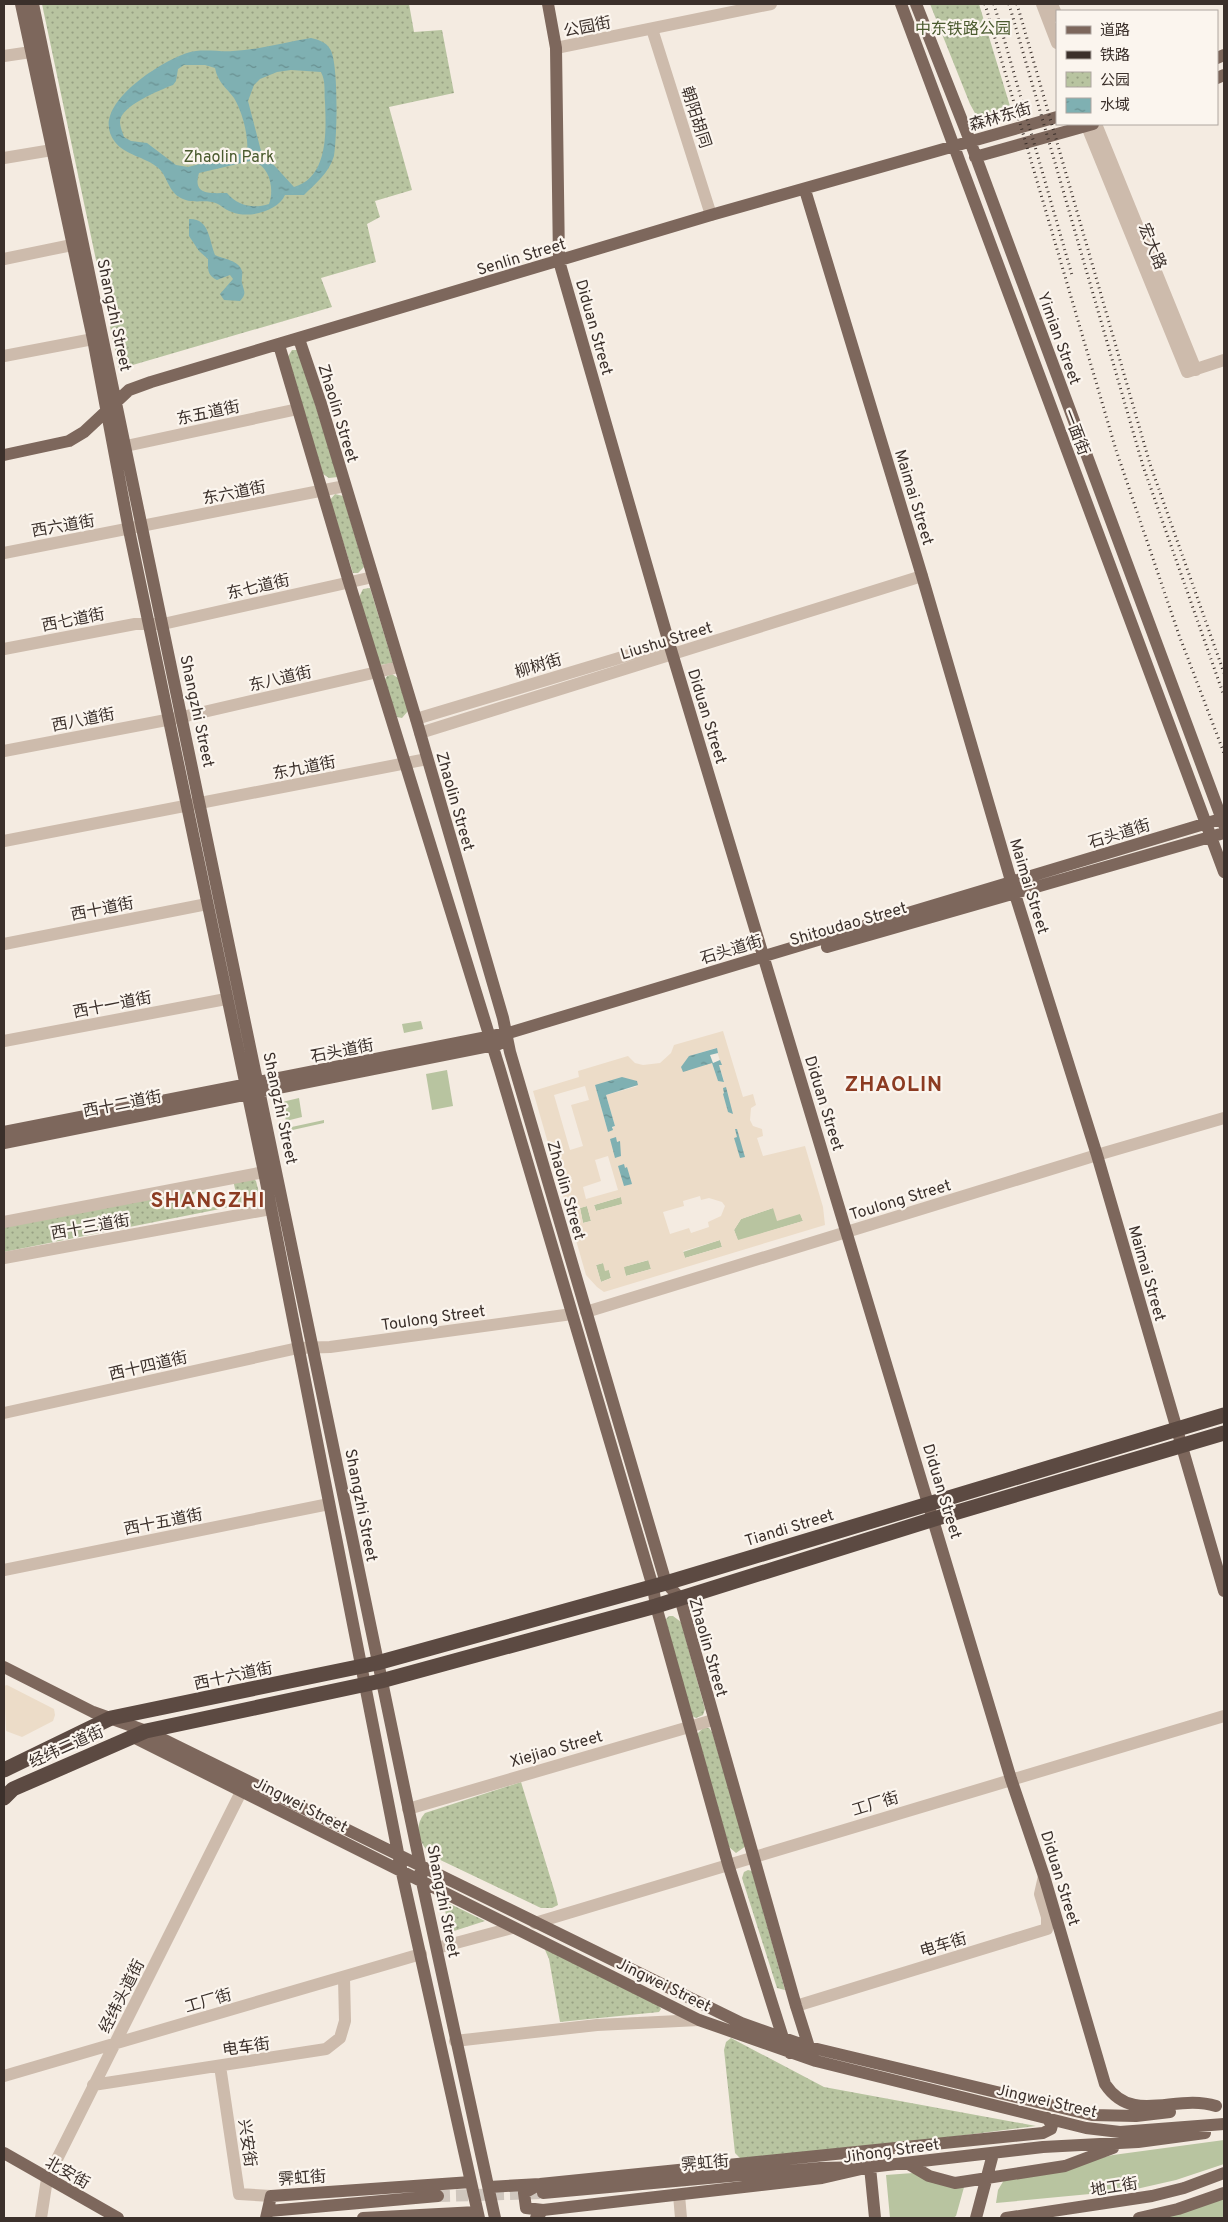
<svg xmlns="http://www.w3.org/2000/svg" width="1228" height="2222" font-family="Overpass,'Noto Sans SC',sans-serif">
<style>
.green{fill:#b8c4a0}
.park{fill:url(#park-dots)}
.plaza{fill:#ecdcc8;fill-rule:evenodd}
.water{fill:url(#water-ripples);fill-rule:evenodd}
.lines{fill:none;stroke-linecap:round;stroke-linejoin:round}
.major-tunnel{stroke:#cfc6bd;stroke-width:12;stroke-dasharray:12 6;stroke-linecap:butt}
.minor{stroke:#cdbbac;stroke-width:12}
.major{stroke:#7d675c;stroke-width:12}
.highway{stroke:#5c4a42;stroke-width:15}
.rail{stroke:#3b302b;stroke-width:3;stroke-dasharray:1 4;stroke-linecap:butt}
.labels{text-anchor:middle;stroke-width:4.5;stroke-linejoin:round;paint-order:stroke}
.street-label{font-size:16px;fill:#3b302b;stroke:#fbf5ee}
.park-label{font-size:16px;fill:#4a5a2e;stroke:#fbf5ee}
.district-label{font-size:21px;font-weight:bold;letter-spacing:1px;fill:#8c3b22;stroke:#fbf5ee}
</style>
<defs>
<pattern id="park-dots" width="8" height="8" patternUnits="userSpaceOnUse" patternTransform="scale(1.25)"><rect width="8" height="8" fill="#b8c4a0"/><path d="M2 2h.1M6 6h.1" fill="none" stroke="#97a083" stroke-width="1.8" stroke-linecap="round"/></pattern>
<pattern id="water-ripples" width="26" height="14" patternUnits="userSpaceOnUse" patternTransform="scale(1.25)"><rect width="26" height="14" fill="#7fb0b2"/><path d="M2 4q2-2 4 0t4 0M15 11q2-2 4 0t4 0" fill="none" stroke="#699091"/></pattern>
</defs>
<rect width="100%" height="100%" fill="#f4ebe1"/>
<path class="green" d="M421 1021 423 1029 404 1033 402 1024Z
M447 1070 453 1106 432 1110 426 1074Z
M299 1098 302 1117 286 1121 282 1102Z
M324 1120V1123L288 1131 287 1128Z
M621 1197 623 1204 596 1211 594 1205Z
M587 1206 591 1221 583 1223 580 1208Z
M773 1208 800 1213 803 1221 738 1241 734 1230 741 1219Z
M720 1240 722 1247 685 1258 683 1252Z
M649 1260 651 1269 626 1276 623 1267Z
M603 1263 609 1270 611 1278 601 1282 596 1265Z
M1224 2140V2164L1176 2180 1132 2190 996 2203 998 2190 1004 2180 1113 2155Z
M913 2173 966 2180 956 2216 953 2218H890L886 2175Z
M1224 2198V2218H1163Z"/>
<path class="park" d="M42 4H409L414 32 442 30 454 93 389 107 412 190 375 201 380 217 367 224 376 262 321 278 332 307 119 369Z
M930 4H979L1013 116 991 120 976 115 970 104Z
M292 350H298L338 477 329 478 323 474 287 358Z
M335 494 343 496 364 567 358 573H353L330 500Z
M370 588 393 663 380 665 358 599 363 589Z
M392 674 398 678 408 711 402 718 397 717 384 681 387 676Z
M252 1177 256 1181 259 1193 255 1202 4 1252V1225L198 1190 190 1198 193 1208 199 1210 238 1202 233 1180Z
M669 1616H673L681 1622 705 1709 703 1715 696 1718 692 1716 665 1620Z
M703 1728H709L712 1732 746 1846 736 1853 729 1847 697 1734Z
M521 1782 556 1896 558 1905 552 1908H541L432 1856C420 1844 412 1828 425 1813Z
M748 1870 752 1871 785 1990 777 1988 742 1878 744 1872Z
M442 1900 485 1921 451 1932Z
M542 1943 658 2004 661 2009 659 2012 560 2022 549 1959Z
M731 2038 824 2087 1036 2126 842 2151 741 2159 735 2153 724 2050 726 2042Z"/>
<path class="plaza" d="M723 1031 743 1097 753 1094 756 1105 751 1108 750 1120 753 1126 762 1129 763 1136 757 1138 763 1156 805 1146 823 1207 825 1225 604 1292 597 1287 586 1275 533 1091 579 1077 578 1071 628 1056 635 1063 643 1065 660 1063 671 1053 674 1045ZM716 1048 721 1064 719 1065 724 1081H718L712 1063 689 1056ZM595 1085 638 1086 606 1095 615 1126 608 1132ZM585 1086 589 1100 571 1105 583 1146 570 1150 554 1095ZM608 1156 618 1190 586 1199 583 1187 601 1181 595 1160ZM700 1196 701 1200 709 1198 722 1202 725 1206 721 1216 708 1222 709 1227 691 1233 689 1228 670 1234 663 1212 684 1206 683 1201ZM621 1197 622 1204 596 1211 594 1205ZM587 1206 591 1221 583 1223 580 1208ZM773 1208 777 1221 800 1214 803 1221 738 1240 734 1230 741 1219ZM720 1240 722 1247 685 1258 683 1251ZM648 1260 651 1269 626 1276 624 1267ZM603 1263 605 1271 609 1270 611 1278 601 1282 596 1265Z
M7 1685 54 1709 55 1715 53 1721 22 1737 6 1731 4 1686Z"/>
<path class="water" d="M311 38C319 40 326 42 330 49 339 62 337 140 334 156 329 173 315 184 304 195H285C278 211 249 219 232 212 224 210 220 203 212 202 200 200 190 204 179 197 167 189 167 174 157 167 145 157 125 155 115 142 87 107 160 62 187 53 201 48 218 52 233 51 259 50 285 42 311 38ZM184 65H205L215 68C218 83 226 87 234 98 242 111 249 136 247 152L188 167 176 165 147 143 131 141 124 137C123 133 120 127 120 122 120 106 160 90 173 85L176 81 178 69ZM291 70 321 72C326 82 324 91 325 102 326 130 329 177 294 187L261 151 248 101 254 85 260 79 277 72ZM250 161C269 163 275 188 269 204 253 209 238 206 227 193 211 193 192 196 199 173Z
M189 219C209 218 209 239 215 255 223 259 239 260 242 271 243 275 241 279 242 283 244 291 247 294 240 301L224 300 220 294 233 279 230 275 217 280C207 275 208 270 208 259L199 251 189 236Z
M717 1048 718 1053 710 1055 713 1063 720 1060 722 1065H719L724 1082 718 1081 712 1063 683 1072 681 1067 689 1056Z
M622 1077 637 1081 638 1085 606 1095 615 1126 612 1127 613 1130 608 1132 595 1085Z
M726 1087 733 1114 728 1112 723 1094 724 1093 723 1088Z
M735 1129H737L745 1157 740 1158 734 1138 737 1137Z
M616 1137 617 1142 620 1141 621 1156 615 1158 610 1139Z
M624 1164 625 1168 627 1167 632 1184 624 1186 618 1166Z"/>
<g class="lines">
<path class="major-tunnel" d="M438 2196 543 2193"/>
<path class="minor" d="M1042 4 1057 43
M1052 4 1057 16
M652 29 711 215
M556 48 771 4
M4 56 31 52
M1086 124 1187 372 1224 360
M1096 124 1196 370
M4 158 52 150
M4 259 72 245
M4 356 93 339
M126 446 298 409
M4 553 345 486
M4 649 135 624H163L373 577
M416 719 669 643
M420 733 922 576
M4 751 182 717 399 667
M4 841 427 759
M4 944 207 904
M4 1041 226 999
M4 1222 264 1172
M4 1258 271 1209
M586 1312 1097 1155 1224 1118
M4 1413 298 1348 330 1347 572 1314
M4 1570 329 1504
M408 1809 713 1720
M535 1923 1224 1716
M437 1948 512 1928
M796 2006 1047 1929V1917L1040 1894 1044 1876
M455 2041 597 2025 699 2020
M220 2066 239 2194 271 2196
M4 2076 421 1954
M93 2085 326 2049 340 2038 345 2021 344 1978
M679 2195 681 2218
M41 2218 47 2179 241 1792"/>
<path class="major" d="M21 4 93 339 129 530 264 1172 402 1873 479 2218
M33 4 420 1864 422 1882 495 2218
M548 4 556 48 559 261 669 643 1011 1779 1044 1876 1105 2084C1133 2126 1175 2093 1216 2106
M901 4 1224 872
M916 4 970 141 1224 825
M1217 58 1224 55
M1217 78 1224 75
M975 157 1093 124
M805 190 922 576 1014 891 1097 1155 1224 1591
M299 339 321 404 416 719 503 1018 510 1052 666 1583 680 1598 796 2006 809 2047
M279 345 349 582 500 1070 653 1587 656 1606 728 1864 783 2038 790 2053
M4 455 69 441 84 432 129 390 151 382 711 215 1057 117
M827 947 1224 833
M4 1132 512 1032 1224 818
M4 1143 499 1044
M4 1667 93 1712 146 1731 741 2023 809 2047 1092 2115 1136 2116 1170 2112
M131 1736 699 2020 816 2061 1086 2128 1120 2132 1224 2124
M4 2153 118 2218
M907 2163 929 2176 955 2183 1065 2166 1113 2148
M538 2185 524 2193 526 2208 543 2210
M489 2187 540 2184 1043 2133 1051 2129 1052 2125 1047 2118
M543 2193 820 2168 870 2167 875 2218
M269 2211 438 2196
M266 2218 271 2196 471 2182
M363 2218 477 2212
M536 2218 543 2210 822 2178 870 2167 1043 2147 1138 2142 1205 2133
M976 2218 993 2154
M1006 2218 1152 2196 1184 2188 1224 2173
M1139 2218 1178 2209 1224 2193"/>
<path class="highway" d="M4 1770 111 1718 377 1663 666 1583 1224 1415
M4 1798 13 1789 146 1731 381 1681 656 1606 934 1519 1224 1433"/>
<path class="rail" d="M985 4 1116 450 1179 635 1224 753
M994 4 1072 275
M1009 4 1143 466 1224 696
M1017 4 1150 464 1224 673"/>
</g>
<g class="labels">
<g class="street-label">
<text transform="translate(587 26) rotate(-11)" y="6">公园街</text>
<text transform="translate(1000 116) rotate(-16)" y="6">森林东街</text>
<text transform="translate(697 117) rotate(72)" y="6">朝阳胡同</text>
<text transform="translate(1153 246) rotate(68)" y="6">宏大路</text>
<text transform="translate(521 256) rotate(-17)" y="6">Senlin Street</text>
<text transform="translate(115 315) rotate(78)" y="6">Shangzhi Street</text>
<text transform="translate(595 327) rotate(74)" y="6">Diduan Street</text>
<text transform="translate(1060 338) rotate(70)" y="6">Yimian Street</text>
<text transform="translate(208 412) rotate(-12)" y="6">东五道街</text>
<text transform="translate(339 413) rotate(73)" y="6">Zhaolin Street</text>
<text transform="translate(1077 432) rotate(69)" y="6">一面街</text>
<text transform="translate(234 492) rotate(-11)" y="6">东六道街</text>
<text transform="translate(915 497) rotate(73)" y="6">Maimai Street</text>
<text transform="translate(63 525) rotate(-10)" y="6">西六道街</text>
<text transform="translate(258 586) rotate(-13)" y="6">东七道街</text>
<text transform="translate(73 619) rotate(-11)" y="6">西七道街</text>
<text transform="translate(666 640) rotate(-17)" y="6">Liushu Street</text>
<text transform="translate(538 665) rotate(-17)" y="6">柳树街</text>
<text transform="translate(280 678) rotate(-13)" y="6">东八道街</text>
<text transform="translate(198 711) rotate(78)" y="6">Shangzhi Street</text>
<text transform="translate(708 716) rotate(73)" y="6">Diduan Street</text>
<text transform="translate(83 719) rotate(-11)" y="6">西八道街</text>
<text transform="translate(304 767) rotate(-11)" y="6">东九道街</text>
<text transform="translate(456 801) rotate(74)" y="6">Zhaolin Street</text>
<text transform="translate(1119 833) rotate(-17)" y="6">石头道街</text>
<text transform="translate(1030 886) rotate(73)" y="6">Maimai Street</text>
<text transform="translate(102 908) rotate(-11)" y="6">西十道街</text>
<text transform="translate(848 923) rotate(-16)" y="6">Shitoudao Street</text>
<text transform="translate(731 949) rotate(-17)" y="6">石头道街</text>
<text transform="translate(112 1004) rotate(-11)" y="6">西十一道街</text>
<text transform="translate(342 1050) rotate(-11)" y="6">石头道街</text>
<text transform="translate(122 1103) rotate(-11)" y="6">西十二道街</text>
<text transform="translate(825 1103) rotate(73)" y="6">Diduan Street</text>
<text transform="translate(281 1108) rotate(78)" y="6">Shangzhi Street</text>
<text transform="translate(567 1190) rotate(74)" y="6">Zhaolin Street</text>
<text transform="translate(900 1199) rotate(-17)" y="6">Toulong Street</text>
<text transform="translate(90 1226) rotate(-10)" y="6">西十三道街</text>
<text transform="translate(1148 1273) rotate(74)" y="6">Maimai Street</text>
<text transform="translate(433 1317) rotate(-8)" y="6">Toulong Street</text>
<text transform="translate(148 1365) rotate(-13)" y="6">西十四道街</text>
<text transform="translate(943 1491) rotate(73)" y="6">Diduan Street</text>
<text transform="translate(362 1505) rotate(79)" y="6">Shangzhi Street</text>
<text transform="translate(163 1521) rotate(-11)" y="6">西十五道街</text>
<text transform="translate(789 1527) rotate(-17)" y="6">Tiandi Street</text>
<text transform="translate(709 1647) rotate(74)" y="6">Zhaolin Street</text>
<text transform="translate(233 1675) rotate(-12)" y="6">西十六道街</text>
<text transform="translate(66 1746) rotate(-24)" y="6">经纬二道街</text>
<text transform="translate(556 1748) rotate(-16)" y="6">Xiejiao Street</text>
<text transform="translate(875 1803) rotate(-17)" y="6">工厂街</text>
<text transform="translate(301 1804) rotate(27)" y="6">Jingwei Street</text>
<text transform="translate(1061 1878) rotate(73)" y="6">Diduan Street</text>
<text transform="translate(444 1901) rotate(79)" y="6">Shangzhi Street</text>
<text transform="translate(943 1944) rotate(-17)" y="6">电车街</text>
<text transform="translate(664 1984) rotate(26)" y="6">Jingwei Street</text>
<text transform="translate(121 1996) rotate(-63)" y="6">经纬头道街</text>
<text transform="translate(208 2000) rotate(-16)" y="6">工厂街</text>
<text transform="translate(246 2046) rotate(-8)" y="6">电车街</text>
<text transform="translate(1047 2100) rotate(13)" y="6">Jingwei Street</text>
<text transform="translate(248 2143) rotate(82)" y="6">兴安街</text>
<text transform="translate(891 2150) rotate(-8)" y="6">Jihong Street</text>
<text transform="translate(705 2162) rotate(-5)" y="6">霁虹街</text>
<text transform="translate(68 2172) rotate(29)" y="6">北安街</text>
<text transform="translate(302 2177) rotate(-4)" y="6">霁虹街</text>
<text transform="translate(1114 2186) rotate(-9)" y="6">地工街</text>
</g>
<g class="park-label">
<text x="963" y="34">中东铁路公园</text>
<text x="229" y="162">Zhaolin Park</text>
</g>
<g class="district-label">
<text x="894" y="1091">ZHAOLIN</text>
<text x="208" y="1207">SHANGZHI</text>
</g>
</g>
<rect width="1228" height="2222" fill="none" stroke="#3b302b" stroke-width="10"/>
<rect x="1056" y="10" width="162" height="115" fill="#fbf5ee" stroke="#aea6a0"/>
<rect x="1066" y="26" width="25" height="8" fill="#7d675c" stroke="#aea6a0"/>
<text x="1100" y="35" font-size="15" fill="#3b302b">道路</text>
<rect x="1066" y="51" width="25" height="8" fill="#3b302b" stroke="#aea6a0"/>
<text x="1100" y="60" font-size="15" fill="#3b302b">铁路</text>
<rect x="1066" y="72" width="25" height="15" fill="url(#park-dots)" stroke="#aea6a0"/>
<text x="1100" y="85" font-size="15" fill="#3b302b">公园</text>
<rect x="1066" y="98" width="25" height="15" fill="url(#water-ripples)" stroke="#aea6a0"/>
<text x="1100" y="110" font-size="15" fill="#3b302b">水域</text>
</svg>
